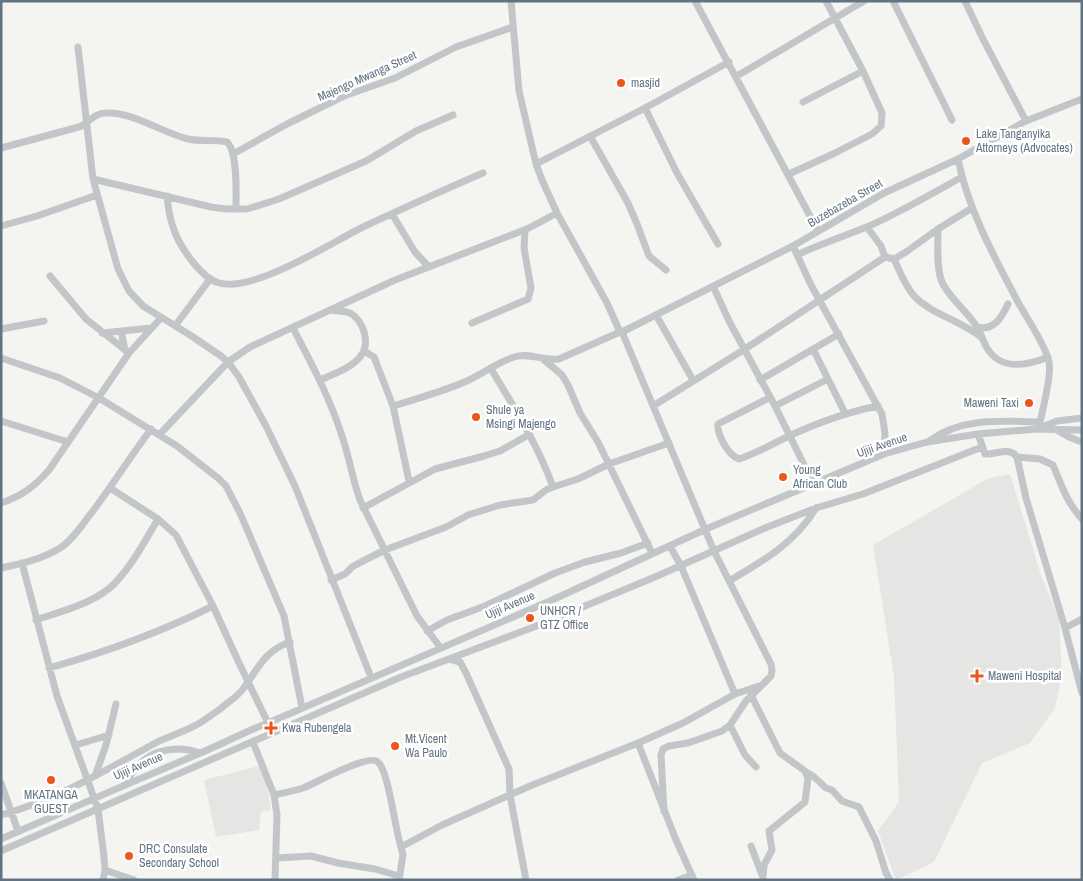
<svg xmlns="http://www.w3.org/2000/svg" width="1083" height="881" font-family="'Archivo Narrow',sans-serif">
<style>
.built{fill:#e5e6e4}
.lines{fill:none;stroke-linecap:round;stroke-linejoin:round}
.minor{stroke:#c2c6c9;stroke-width:7}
.poi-dot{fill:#ea561b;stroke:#fff;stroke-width:2}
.labels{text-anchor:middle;stroke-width:5;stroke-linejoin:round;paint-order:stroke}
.street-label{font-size:12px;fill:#627383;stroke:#fff}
.poi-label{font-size:12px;fill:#627383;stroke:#fff;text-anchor:start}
</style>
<rect width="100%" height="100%" fill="#f4f5f0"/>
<path class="built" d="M1010 474 1041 575 1059 619 1062 675 1055 708 1030 743 982 763 934 862 896 880 878 831 899 802 894 677 873 545 989 478Z
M259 766 267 784 271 810 261 812 259 830 216 837 204 780Z"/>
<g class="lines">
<path class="minor" d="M695 1 818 231
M893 1 952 120
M965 1 982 37 1026 121
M78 47 93 179 118 269 129 291 143 306 190 335 221 356 228 362 239 377 266 426 295 486 371 677
M737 76 864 1
M803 102 863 71
M645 108 677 173 718 244
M590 136 628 203 637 224 649 256 666 270
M1 148 79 127C89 123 94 113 106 113 131 111 163 133 188 139 201 142 214 139 227 142 238 152 236 193 236 209
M233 154 287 124 344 96 395 78 456 47 513 27
M958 159C968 210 995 258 1019 304 1027 318 1047 348 1049 362 1052 375 1043 408 1040 422L1037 429
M536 164 645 108 729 62
M789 174 833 154 872 134 881 126 882 113 863 71 826 1
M93 179 211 207 226 209H247L279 199 366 161 416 131 453 115
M167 196C168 207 170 219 174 230 180 247 201 278 219 283 254 293 332 242 365 226 404 208 443 190 483 173
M392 214 415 252 429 267
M1 226 37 216 97 195
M867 227 881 246 885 257
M938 229C938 244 936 268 942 282 948 296 966 311 975 324 981 331 982 340 987 348 1001 371 1026 366 1048 357
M793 246 810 283 882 414 885 433 884 454
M797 255C820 244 845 236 869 226 901 212 931 194 962 177
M894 259C900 272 905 286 915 297 933 315 962 321 982 338
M50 276 86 319 129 353
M713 286 729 321 775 406 813 483
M656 315 693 380
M472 323 528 299 531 288 524 248 525 230
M175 326 210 279
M978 327C994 331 1002 317 1008 304
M293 328C311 363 329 396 341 433 349 455 352 478 360 500L417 616 440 647
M1 329 44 321
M121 331 125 350
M622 332 793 246 884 193 958 159 1026 121 1082 99
M102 333 151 328
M813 349 845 413
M364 351 374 357 393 406 409 481
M1 358 60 378 99 398 177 446 218 478 226 486 240 513 284 616 302 708
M543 359 562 375 568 385 580 413 598 442 652 553
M491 369C514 407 538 445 553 487
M320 380C333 374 350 369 360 357 371 344 364 321 350 313 345 311 336 311 330 310
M760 380 839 334
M769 398 718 424C717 435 728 455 739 459 757 453 772 444 789 436 817 423 847 412 878 406
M393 406C419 398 445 391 469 380 484 373 498 362 514 357 528 352 544 361 559 359L620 332
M653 406 745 349 885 257 894 259 906 252 938 229 972 208
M775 406 828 379
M1 421 68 442
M1040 428 1057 421 1082 418
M1057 430 1069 437 1082 442
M978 434 985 454C996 455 1009 446 1017 457L1026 498 1065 628 1082 693
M159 435 228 362 250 347 395 280 527 229 557 213
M929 441C962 417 1002 421 1040 422
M1017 457 1040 459 1053 465C1061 484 1067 503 1082 519
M110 488 158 519 176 535 213 606 239 663 268 723
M1 503C22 496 35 486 49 470L129 353 161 318
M363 508 435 469 484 456 500 451 530 434
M670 546 681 566 735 694
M22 563 57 696 98 809 104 857 105 870 103 880
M1 568C20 564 43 559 60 548 73 540 83 523 93 511 113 484 131 456 151 429
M331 580 345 574 352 567 361 562 385 550 446 527 468 515 500 505 533 500 546 490 553 487 578 479 609 464 669 443
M729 581C763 561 795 543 816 508
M36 620C62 611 96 603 115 583 133 564 145 541 158 519
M1065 628 1082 619
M427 631 447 620 485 606 555 573 585 562 621 553 648 543
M449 659 460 662 466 673 509 769 510 795 526 880
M49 668C106 652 161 632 213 606
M751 695 780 753 805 771 808 778 805 802 769 831 772 850 764 865 763 877
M730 725 745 755 756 767
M253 742 274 795 277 815 275 880
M638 743 676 840 694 880
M76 745 109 735
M806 772 813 776 826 788 832 790 842 801 859 807 876 841 886 873 890 880
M95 776 106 745 116 704
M1 783 18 831
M124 785C138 763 149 750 177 749 185 749 192 750 200 753
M274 795C283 793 294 791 303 788 316 783 369 753 378 762 389 772 395 830 401 847
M664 811 661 755 663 749 669 746 688 743 722 731 730 725 746 701 762 685
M1 815C58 799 108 769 159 741 172 735 186 731 198 724 205 720 213 714 220 709 227 703 237 697 243 689 258 669 264 651 290 642
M1 839C67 810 132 782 198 754 222 744 244 732 268 723L550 601 706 529 884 454 927 442 978 434 1037 429 1082 430
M751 846 762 875
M1 851 401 677 539 625 655 577 765 528 816 508 863 494 982 447
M276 858 311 856 338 863 375 869 399 876
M105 870 134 880
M399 880 403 855 401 847 442 825 530 786 638 743 683 723 735 694 762 685 771 676 772 670 771 664 714 551 622 332H620L607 303 557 213 542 180 536 164 519 91 511 1
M678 880 692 875"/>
</g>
<g class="poi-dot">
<circle cx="621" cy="83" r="5"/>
<circle cx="966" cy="141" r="5"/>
<circle cx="1029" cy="403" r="5"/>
<circle cx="476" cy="417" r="5"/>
<circle cx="783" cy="477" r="5"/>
<circle cx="530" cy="618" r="5"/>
<path d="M974.5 668.5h5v5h5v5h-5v5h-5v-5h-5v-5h5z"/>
<path d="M268.5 720.5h5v5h5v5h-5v5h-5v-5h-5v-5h5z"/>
<circle cx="395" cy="746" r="5"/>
<circle cx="51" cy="780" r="5"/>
<circle cx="129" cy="856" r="5"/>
</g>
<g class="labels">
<g class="street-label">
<text transform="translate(367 76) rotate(-24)" y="4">Majengo Mwanga Street</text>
<text transform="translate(845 203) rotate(-30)" y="4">Buzebazeba Street</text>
<text transform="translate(882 445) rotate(-19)" y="4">Ujiji Avenue</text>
<text transform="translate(510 605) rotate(-23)" y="4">Ujiji Avenue</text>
<text transform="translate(138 766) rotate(-23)" y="4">Ujiji Avenue</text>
</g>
<g class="poi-label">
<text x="631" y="87">masjid</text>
<text x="976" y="138">Lake Tanganyika<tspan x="976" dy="14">Attorneys (Advocates)</tspan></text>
<text x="1019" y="407" text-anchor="end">Maweni Taxi</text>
<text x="486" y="414">Shule ya<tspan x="486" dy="14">Msingi Majengo</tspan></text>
<text x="793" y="474">Young<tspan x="793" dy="14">African Club</tspan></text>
<text x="540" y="615">UNHCR /<tspan x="540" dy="14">GTZ Office</tspan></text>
<text x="988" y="680">Maweni Hospital</text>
<text x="282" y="732">Kwa Rubengela</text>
<text x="405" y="743">Mt.Vicent<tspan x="405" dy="14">Wa Paulo</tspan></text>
<text x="51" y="799" text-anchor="middle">MKATANGA<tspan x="51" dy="14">GUEST</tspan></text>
<text x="139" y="853">DRC Consulate<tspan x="139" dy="14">Secondary School</tspan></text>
</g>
</g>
<rect width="1083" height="881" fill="none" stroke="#627383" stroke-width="5"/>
</svg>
